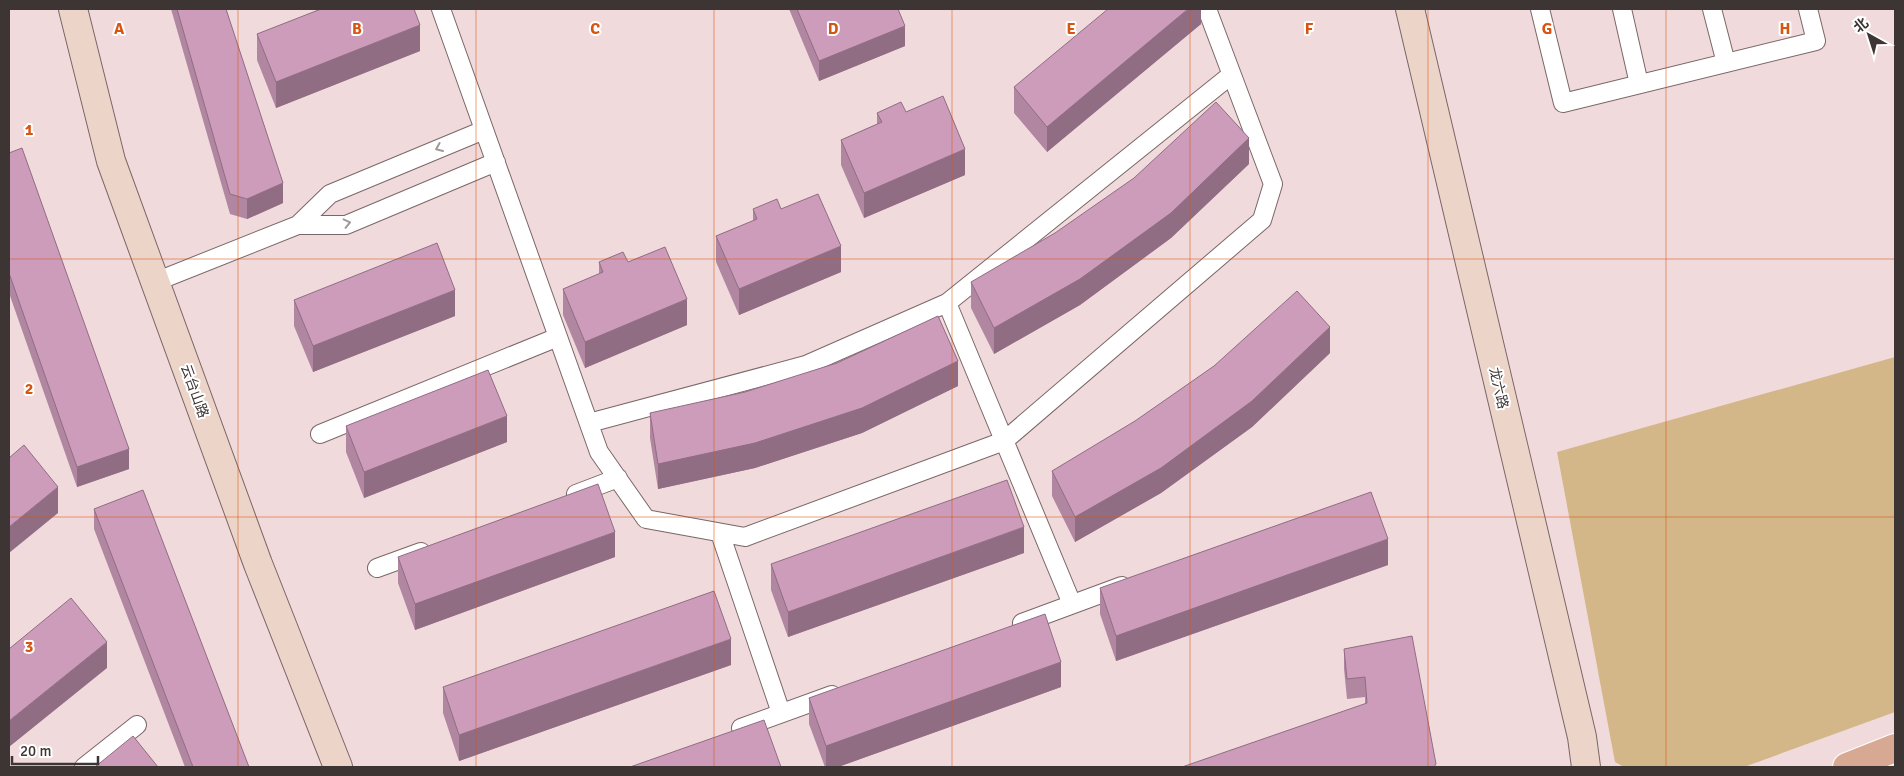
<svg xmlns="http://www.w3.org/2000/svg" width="1904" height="776" font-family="Signika,'Noto Sans SC',sans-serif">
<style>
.green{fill:#d3b788}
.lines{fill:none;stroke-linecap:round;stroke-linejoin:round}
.lane-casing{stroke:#7b6768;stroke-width:20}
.secondary-casing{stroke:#7b6768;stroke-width:30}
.primary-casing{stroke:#fff;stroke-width:30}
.lane{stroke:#fff;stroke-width:18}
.secondary{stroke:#ecd4c8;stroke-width:28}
.primary{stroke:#d8a992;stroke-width:28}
.wall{fill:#b086a1}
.shaded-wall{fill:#906d83}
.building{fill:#cd9cbb;stroke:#906d83}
.oneway{stroke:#9e9a9a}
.grid{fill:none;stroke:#d75510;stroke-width:1;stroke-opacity:0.55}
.labels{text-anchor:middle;stroke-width:4;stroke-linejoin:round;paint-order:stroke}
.street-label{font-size:14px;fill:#3d3434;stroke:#fff}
.grid-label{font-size:16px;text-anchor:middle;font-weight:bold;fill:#d75510;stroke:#fff;stroke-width:4;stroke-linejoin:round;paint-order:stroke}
</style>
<rect width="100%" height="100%" fill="#f1dadb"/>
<path class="green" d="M1895 357V712L1744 767H1624L1615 762 1557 452Z"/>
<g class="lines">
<defs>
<path id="lane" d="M441 9 599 452 646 519 745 537 1004 441 1262 220 1273 184 1207 9
M1540 9 1563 103 1816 41 1808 9
M1622 9 1639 84
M1712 9 1726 63
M298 225 330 194 484 130
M155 282 298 225H346L496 162
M947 303 1072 604
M589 423 806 365 947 303 1231 75
M320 434 558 337
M576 494 618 478
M720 533 781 713
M377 568 421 552
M1022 623 1122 586
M741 728 832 695
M84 767 137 725"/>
<path id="secondary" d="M73 9 111 161 258 564 338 767
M1410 9 1582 737 1586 767"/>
<path id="primary" d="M1847 767 1895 748"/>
</defs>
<use href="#lane" class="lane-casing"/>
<use href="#secondary" class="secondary-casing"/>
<use href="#primary" class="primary-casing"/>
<use href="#lane" class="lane"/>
<use href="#secondary" class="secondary"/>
<use href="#primary" class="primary"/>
</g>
<path class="wall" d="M171 9H226L283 203 247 219 230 214Z
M789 9H898L905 46 819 81Z
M1201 9V24L1047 152 1014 113V87Z
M257 34 420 51 276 108 257 60Z
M877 113 965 175 864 218 841 165V140L877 124Z
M9 153 129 469 77 487 9 293Z
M1249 164 1171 238 1080 305 994 354 971 308V282Z
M753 209H781L841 272 739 315 716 262V236L753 221Z
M599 262H628L687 325 585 368 563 315V289L599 274Z
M294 300 455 316 313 372 294 326Z
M1330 353 1252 427 1161 493 1075 542 1052 496V471Z
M958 386 862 433 755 468 658 489 650 438V413Z
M346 426 507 442 364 498 346 452Z
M94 509 249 767H185L94 529Z
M1024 553 788 637 771 590V564Z
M398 557H615L415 630 398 583Z
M1388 565 1116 661 1100 614V588Z
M1344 649 1436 767 1365 703V697L1347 699 1344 669Z
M731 665 459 761 443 713V687Z
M1061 687 838 767H825L809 724V698Z"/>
<path class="shaded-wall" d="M1188 9H1201V24L1047 152V127Z
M420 25V51L276 108V82Z
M905 26V46L819 81V61Z
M1249 138V164L1171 238 1080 305 994 354V328Z
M965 149V175L864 218V193Z
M283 183V203L247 219V199Z
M841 246V272L739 315V289Z
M455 290V316L313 372V346Z
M687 299V325L585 368V342Z
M1330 327V353L1252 427 1161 493 1075 542V517Z
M958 361V386L862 433 755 468 658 489V464Z
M507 416V442L364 498V472Z
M129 449V469L77 487V467Z
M58 487V513L9 553V527Z
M1024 527V553L788 637V612Z
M615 532V557L415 630V604Z
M1388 539V565L1116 661V636Z
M731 639V665L459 761V735Z
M107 642V668L9 747V721Z
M1061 662V687L838 767H826V746Z"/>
<path class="building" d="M177 9H226L283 183 247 199 230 194Z
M321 9H414L420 25 276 82 257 34Z
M797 9H898L905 26 819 61Z
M1108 9H1188L1047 127 1014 87Z
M943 96 965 149 864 193 841 140 882 122 877 113 901 102 906 112Z
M1216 102 1249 138 1171 213 1080 279 994 328 971 282 1055 233 1134 178Z
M22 148 129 449 77 467 9 273V153Z
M818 194 841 246 739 289 716 236 757 219 753 209 777 199 781 209Z
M437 243 455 290 313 346 294 300Z
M665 247 687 299 585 342 563 289 603 272 599 262 623 252 628 262Z
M1297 291 1330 327 1252 401 1161 468 1075 517 1052 471 1135 421 1214 366Z
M938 316 958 361 862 408 755 443 658 464 650 413 745 392 837 363Z
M488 370 507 416 364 472 346 426Z
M24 445 58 487 9 527V458Z
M1007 480 1024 527 788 612 771 564Z
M598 484 615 532 415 604 398 557Z
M143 490 249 767H193L94 509Z
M1371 492 1388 539 1116 636 1100 588Z
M714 591 731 639 459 735 443 687Z
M71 598 107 642 9 721V649Z
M1045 614 1061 662 826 746 809 698Z
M1412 636 1436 764 1434 767H1182L1367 703 1365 677 1347 679 1344 649Z
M764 720 781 767H630Z
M133 736 158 767H95Z"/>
<defs><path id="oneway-chevron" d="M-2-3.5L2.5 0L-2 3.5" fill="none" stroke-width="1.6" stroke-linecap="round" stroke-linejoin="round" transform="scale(1.25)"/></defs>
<g class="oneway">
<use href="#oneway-chevron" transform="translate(439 148) rotate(157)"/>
<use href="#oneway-chevron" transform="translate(347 223) rotate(-13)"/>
</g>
<path class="grid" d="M238 9V767M476 9V767M714 9V767M952 9V767M1190 9V767M1428 9V767M1666 9V767M9 259H1895M9 517H1895"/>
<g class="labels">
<g class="street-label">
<text transform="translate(1499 388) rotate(77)" y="5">龙六路</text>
<text transform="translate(195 391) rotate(70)" y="5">云台山路</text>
</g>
</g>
<g class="grid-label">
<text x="119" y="34">A</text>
<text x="357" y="34">B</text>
<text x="595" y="34">C</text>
<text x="833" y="34">D</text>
<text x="1071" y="34">E</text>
<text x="1309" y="34">F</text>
<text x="1547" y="34">G</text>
<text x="1785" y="34">H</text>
<text x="29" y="135">1</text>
<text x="29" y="394">2</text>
<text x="29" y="652">3</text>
</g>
<rect width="1904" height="776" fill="none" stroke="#3d3434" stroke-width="20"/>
<g transform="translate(1869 35) rotate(321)" stroke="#ffffff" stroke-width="4" paint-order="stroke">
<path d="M0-4L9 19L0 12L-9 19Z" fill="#3d3434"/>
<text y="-8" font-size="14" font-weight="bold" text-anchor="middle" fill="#3d3434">北</text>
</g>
<path d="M12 756v8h86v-8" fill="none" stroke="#3d3434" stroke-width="2.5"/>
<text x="20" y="756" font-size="15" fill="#3d3434" stroke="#ffffff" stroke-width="4" paint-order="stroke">20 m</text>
</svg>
